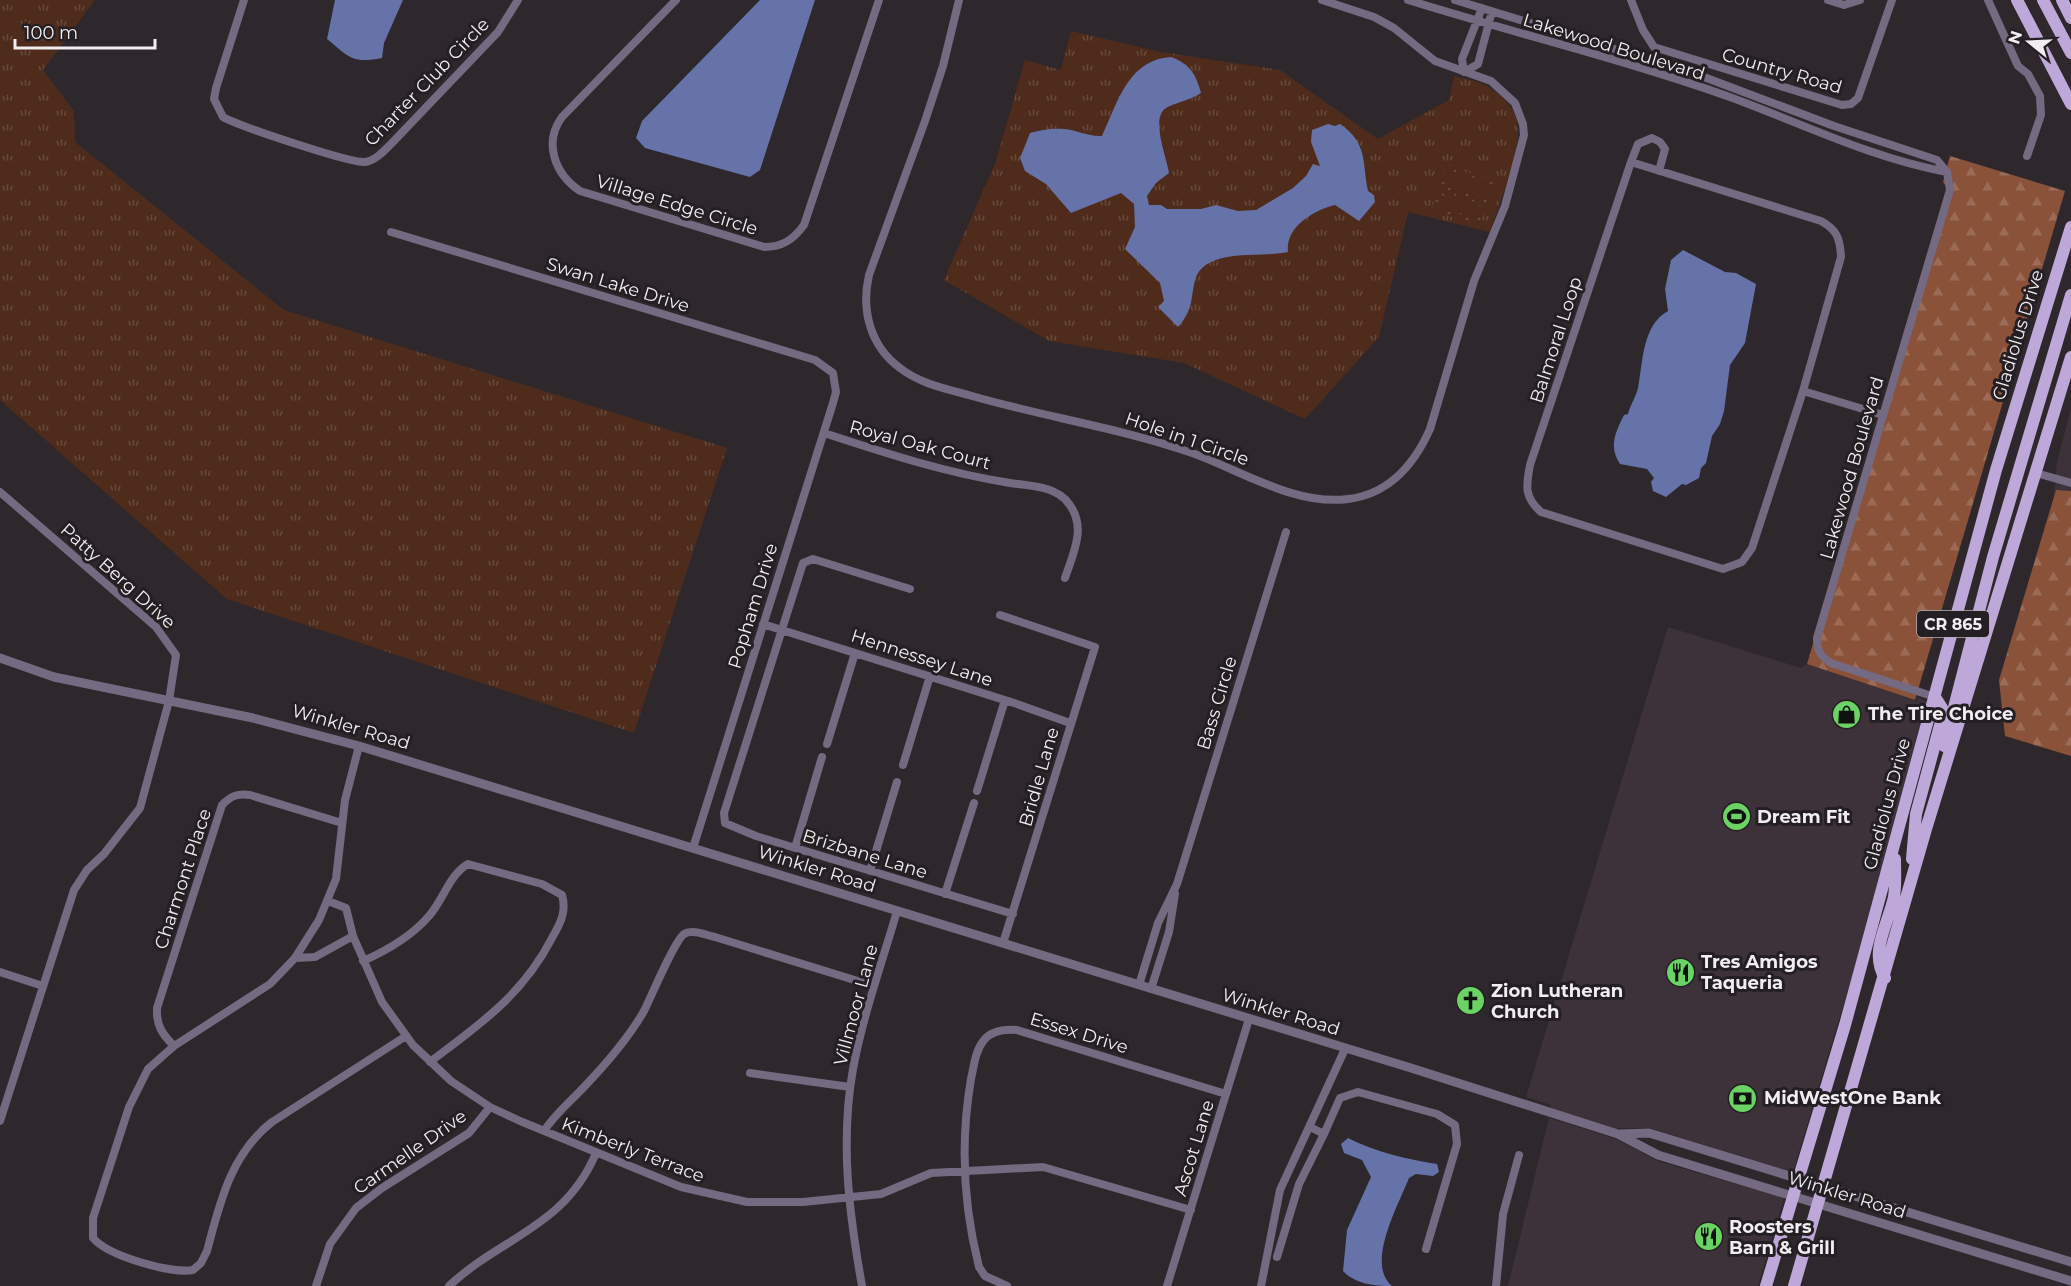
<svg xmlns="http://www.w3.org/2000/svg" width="2071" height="1286" font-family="Montserrat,sans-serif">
<defs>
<pattern id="grass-tufts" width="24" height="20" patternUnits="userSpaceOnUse" patternTransform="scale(1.5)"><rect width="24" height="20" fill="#4e2b1b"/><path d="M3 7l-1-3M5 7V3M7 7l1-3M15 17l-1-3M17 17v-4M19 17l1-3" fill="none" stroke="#684a3c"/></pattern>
<pattern id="forest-firs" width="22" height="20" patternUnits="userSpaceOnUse" patternTransform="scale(1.5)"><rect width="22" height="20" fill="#8a5239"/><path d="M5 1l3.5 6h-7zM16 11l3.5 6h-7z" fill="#9b6b56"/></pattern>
<pattern id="park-dots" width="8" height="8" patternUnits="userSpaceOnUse" patternTransform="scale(1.5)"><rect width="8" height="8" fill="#4e2b1b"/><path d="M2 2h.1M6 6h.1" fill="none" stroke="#684a3c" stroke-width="1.8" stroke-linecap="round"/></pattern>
</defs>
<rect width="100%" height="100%" fill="#2e282c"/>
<!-- built -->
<path fill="#3d323a" d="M2071,409V491L2056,490L2054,497L2057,462Z
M1668,627L1801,668L1807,664L1916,701L1918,698L1928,702L1859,953L1793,1172L1650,1128H1615L1551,1108V1105L1526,1097Z
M1549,1118L1616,1139L1660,1162L1784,1198L1758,1286H1508Z"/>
<!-- grass -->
<path fill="url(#grass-tufts)" d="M0,0H95L43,70L74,111L75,142L284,310L727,448L634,733L227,599L0,400Z
M1071,31L1161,52L1280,70L1378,139L1449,100L1454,76C1464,79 1476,80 1485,85C1501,93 1517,110 1518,128C1520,154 1498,205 1490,232L1408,212L1379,337L1305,419L1184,363L1049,341L944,280L996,161L1025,60L1061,70Z"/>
<!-- forest -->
<path fill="url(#forest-firs)" d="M1950,156L2065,191L1915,700L1807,664L1948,188L1943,182Z
M2056,490L2071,491V756L2005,736L1999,680Z"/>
<!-- park -->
<path fill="url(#park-dots)" d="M1446,165L1495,181L1480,226L1431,210Z"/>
<!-- garden -->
<path fill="#4e2b1b" d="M1453,172L1485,181L1484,184L1489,186L1486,194L1482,193L1480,196L1449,186V183L1445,182L1447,173L1452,175Z
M1447,193L1478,203V206L1482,207L1480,216L1475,214L1474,217L1442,208L1443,204L1438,203L1441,195L1445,196Z"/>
<!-- water -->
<path fill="#6573a8" d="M335,0H403L384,43L382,58C352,64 349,57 327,39Z
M760,0H815L760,170L750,177L645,148L636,138L642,121Z
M1171,57C1190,64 1196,74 1201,93C1191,100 1174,103 1166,108C1150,118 1167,158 1169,173L1156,183L1147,196L1149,205H1161L1167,209H1201L1216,205L1238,211L1256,210L1293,188L1306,176L1313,164L1320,166L1311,142L1312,130L1328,124L1335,126L1340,124C1368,143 1362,162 1368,191L1374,195L1375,202L1359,221L1335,205C1314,210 1285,227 1288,252C1261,258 1205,247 1195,280C1190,301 1194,308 1178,327L1158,307L1164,301L1160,283L1125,249L1135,227L1134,204L1121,193L1071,213L1046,184L1025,171L1020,158L1030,133C1041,130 1052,128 1064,129C1077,130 1089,137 1102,136C1118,102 1128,60 1171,57Z
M1683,250L1725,272L1736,273L1756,284L1745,343L1730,365L1724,411L1720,424L1712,436L1706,463L1701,468L1699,478L1686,485L1682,484L1666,497L1653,491L1651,482L1654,478L1647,469L1620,464C1608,447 1616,431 1624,415L1628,414C1630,405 1636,397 1638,388C1643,363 1642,325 1668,311L1665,289L1671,260Z
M1348,1138C1373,1151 1409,1160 1437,1164L1439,1172L1433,1176L1416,1174L1409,1178C1399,1204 1365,1264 1392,1286C1375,1286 1355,1284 1343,1271L1347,1230L1371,1177L1362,1160L1344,1153L1341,1144Z"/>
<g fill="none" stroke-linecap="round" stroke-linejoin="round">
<!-- minor -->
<path stroke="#746a81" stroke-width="8" d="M244,0L216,88L214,99L223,117C239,126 349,163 365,162C375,161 384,151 391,144L498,32L518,0
M676,0L562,117C543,143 555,174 580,191L764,247C782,247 793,240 804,225L879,0
M959,0L943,66L925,121L869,275C861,310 870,346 900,368C920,384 948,389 972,396C1045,417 1120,428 1192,453C1240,470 1295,506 1348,499C1389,494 1414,465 1430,429L1474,281L1505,206L1524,135L1523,124L1515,103L1491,81L1435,61L1394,28L1374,17L1322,0
M1408,0C1514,33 1622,59 1727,96C1799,122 1870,158 1947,172
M1455,0L1696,74L1834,126L1937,160L1947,172L1950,190L1817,638C1817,651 1820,656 1831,663L1935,697
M1631,0L1643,30L1654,47L1842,105L1851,104L1858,98L1892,0
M1828,0L1844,5L1860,0
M1988,0L2018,66L2028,74L2040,96L2041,115L2027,156
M1482,8L1462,59L1464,72L1478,64L1492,11
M1631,162L1821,221C1837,230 1840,238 1841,257L1803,391L1752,548L1742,562L1723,569L1541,512C1524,497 1526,486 1530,465Z
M1631,162L1638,144L1652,138L1660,142L1665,149L1659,171
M391,232L815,360L833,373L836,392L833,403L693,848
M1803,391L1883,415
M824,433C885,453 946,473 1010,483C1030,486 1057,486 1069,504C1087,527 1073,554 1065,578
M2036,473L2071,483
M0,492L156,627L176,655L169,701L140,808L104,854L87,870L74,890L0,1121
M910,589L813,559L803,563L724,813L725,823L756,836L1013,914
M1000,615L1095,647L1003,943
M763,624L1017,704L1070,723
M827,744L855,653
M359,746L345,800L336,879L319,920L295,958L270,984L174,1046L148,1069L129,1107L93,1218V1238C108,1256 171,1274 193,1270L201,1263L207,1251C220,1202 231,1154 272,1122L406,1036
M903,765L930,676
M977,791L1005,700
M795,848L822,757
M870,871L897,782
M945,894L974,803
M328,901L346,908L353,936L382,1002L413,1045L451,1081L490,1107L520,1121L681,1187L747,1202H803L881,1194L931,1173L1043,1167L1191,1210
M295,958L315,957L353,936
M363,961C388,950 411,937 429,916C443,900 450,874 468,864L542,884L562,895C567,912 560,924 552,938C522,996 480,1024 430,1062
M0,972L43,986
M1139,985L1158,923L1177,884L1286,532
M1151,989L1169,932L1175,894
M174,1046C162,1034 156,1025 157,1008L222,805C231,796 237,793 250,795L342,823
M750,1073L850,1087
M1310,1127L1324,1134L1340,1098L1358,1092L1437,1114L1455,1125L1457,1144L1426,1249
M544,1131C555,1114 570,1102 584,1087C606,1064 628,1039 644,1011C651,997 675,940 684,934C693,929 706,935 715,937L874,986
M1277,1257L1299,1184L1324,1134
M316,1286L330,1244L356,1208L382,1188L469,1133L490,1107
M449,1286C501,1237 565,1227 596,1153
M862,1286C849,1213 840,1142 853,1069C863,1015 882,963 897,911
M1007,1286L985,1276L979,1267C963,1204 960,1143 971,1079C974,1066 975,1051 984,1040C992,1030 1005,1029 1017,1030L1226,1094
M1167,1286L1249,1019
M1261,1286L1280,1190L1345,1049
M1496,1286L1503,1214L1519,1155"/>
<!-- tertiary -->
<path stroke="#746a81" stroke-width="9" d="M0,658L54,677L253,718L359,746L1411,1068L1618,1134L1658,1155L2071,1281
M1620,1134L1649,1133L2071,1262"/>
<!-- primary -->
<path stroke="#bea8d9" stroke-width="12" d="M2017,0L2071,104
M2043,0L2071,53
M2062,0L2071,18
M1944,746L1993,557L2071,295
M1912,859L1916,814L1942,718V708L1935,697
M1885,978C1869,952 1888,925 1894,897C1896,885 1895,871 1895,859
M1766,1286L1845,1025L1996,470L2071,227
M1794,1286L1926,829L2071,357"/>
</g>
<!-- icons -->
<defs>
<symbol id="shop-disc" viewBox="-11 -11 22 22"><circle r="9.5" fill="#6ad364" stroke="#241f22"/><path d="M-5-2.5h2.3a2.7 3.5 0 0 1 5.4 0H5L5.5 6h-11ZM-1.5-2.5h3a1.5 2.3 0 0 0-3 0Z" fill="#111"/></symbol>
<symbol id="stadium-disc" viewBox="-11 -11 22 22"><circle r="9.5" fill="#6ad364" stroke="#241f22"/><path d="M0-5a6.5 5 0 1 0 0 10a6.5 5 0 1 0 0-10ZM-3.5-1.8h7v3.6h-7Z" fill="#111"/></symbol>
<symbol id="restaurant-disc" viewBox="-11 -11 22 22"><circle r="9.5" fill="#6ad364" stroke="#241f22"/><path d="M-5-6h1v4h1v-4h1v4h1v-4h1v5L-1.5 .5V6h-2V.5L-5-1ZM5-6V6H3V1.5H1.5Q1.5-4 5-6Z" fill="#111"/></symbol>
<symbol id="church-disc" viewBox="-11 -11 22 22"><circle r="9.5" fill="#6ad364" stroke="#241f22"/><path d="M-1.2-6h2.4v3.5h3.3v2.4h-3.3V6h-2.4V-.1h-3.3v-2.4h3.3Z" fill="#111"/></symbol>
<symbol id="bank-disc" viewBox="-11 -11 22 22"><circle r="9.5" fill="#6ad364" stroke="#241f22"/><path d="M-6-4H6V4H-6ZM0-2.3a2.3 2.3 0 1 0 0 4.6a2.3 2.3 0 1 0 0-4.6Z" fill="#111"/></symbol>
</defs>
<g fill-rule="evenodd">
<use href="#shop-disc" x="1830" y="698" width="33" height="33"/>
<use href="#stadium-disc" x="1720" y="800" width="33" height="33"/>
<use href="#restaurant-disc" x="1664" y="956" width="33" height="33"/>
<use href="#church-disc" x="1454" y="984" width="33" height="33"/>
<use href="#bank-disc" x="1726" y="1082" width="33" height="33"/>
<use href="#restaurant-disc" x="1692" y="1220" width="33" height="33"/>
</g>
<g text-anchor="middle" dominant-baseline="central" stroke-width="6" stroke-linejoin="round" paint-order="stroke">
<!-- shield labels -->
<rect fill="#241f22" stroke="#b4afb2" stroke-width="1.5" x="1917" y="611" width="72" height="26" rx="4.5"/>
<g font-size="16" font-weight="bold" fill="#f1edf0">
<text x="1953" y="624">CR 865</text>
</g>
<!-- street labels -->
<g font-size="18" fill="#f1edf0" stroke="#241f22">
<text transform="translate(1614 47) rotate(17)">Lakewood Boulevard</text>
<text transform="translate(1782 71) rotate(16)">Country Road</text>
<text transform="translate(427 82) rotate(-46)">Charter Club Circle</text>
<text transform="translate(677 205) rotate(17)">Village Edge Circle</text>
<text transform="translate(618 285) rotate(17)">Swan Lake Drive</text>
<text transform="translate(2018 335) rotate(-73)">Gladiolus Drive</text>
<text transform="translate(1556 340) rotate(-72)">Balmoral Loop</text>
<text transform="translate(1187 439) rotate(19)">Hole in 1 Circle</text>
<text transform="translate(920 445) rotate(15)">Royal Oak Court</text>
<text transform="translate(1852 468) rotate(-74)">Lakewood Boulevard</text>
<text transform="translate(118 576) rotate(42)">Patty Berg Drive</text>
<text transform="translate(753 606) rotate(-73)">Popham Drive</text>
<text transform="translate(922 658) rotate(18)">Hennessey Lane</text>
<text transform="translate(1217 703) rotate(-73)">Bass Circle</text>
<text transform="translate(351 727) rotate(16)">Winkler Road</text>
<text transform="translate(1039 777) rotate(-74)">Bridle Lane</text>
<text transform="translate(1887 804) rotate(-75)">Gladiolus Drive</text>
<text transform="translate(865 854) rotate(17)">Brizbane Lane</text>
<text transform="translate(817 869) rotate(17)">Winkler Road</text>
<text transform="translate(183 879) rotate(-72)">Charmont Place</text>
<text transform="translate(856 1005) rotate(-75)">Villmoor Lane</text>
<text transform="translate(1281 1012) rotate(17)">Winkler Road</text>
<text transform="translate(1079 1033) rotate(17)">Essex Drive</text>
<text transform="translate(1194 1148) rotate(-73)">Ascot Lane</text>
<text transform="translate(633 1150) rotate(21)">Kimberly Terrace</text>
<text transform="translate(410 1152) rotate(-35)">Carmelle Drive</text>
<text transform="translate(1847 1195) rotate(17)">Winkler Road</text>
</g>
<!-- poi labels -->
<g font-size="18" font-weight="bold" fill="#f1edf0" stroke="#241f22" text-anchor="start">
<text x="1868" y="714">The Tire Choice</text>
<text x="1757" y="817">Dream Fit</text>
<text x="1701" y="962">Tres Amigos<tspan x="1701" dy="21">Taqueria</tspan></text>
<text x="1491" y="991">Zion Lutheran<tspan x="1491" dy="21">Church</tspan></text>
<text x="1764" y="1098">MidWestOne Bank</text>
<text x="1729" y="1227">Roosters<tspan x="1729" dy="21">Barn &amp; Grill</tspan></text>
</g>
</g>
<!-- north arrow -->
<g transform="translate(2029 42) rotate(288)" stroke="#241f22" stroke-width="4.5" paint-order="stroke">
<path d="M0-4.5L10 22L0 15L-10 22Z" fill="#f1edf0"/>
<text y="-9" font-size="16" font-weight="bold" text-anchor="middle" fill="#f1edf0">N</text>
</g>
<!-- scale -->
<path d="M15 39v9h140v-9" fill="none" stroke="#f1edf0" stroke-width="3"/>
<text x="24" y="39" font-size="18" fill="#f1edf0" stroke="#241f22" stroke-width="4.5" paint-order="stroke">100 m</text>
</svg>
